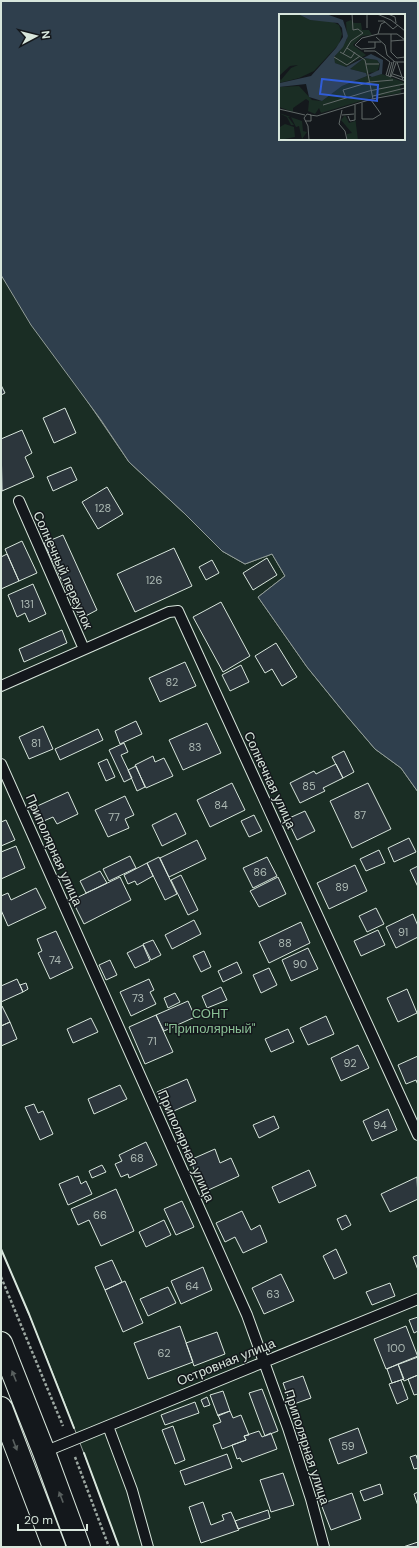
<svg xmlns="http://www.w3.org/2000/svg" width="419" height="1548" font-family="'DM Sans',sans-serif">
<rect width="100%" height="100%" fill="#14181c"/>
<!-- green -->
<path fill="#1a2d24" stroke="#939e99" d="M1,275L129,462L184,513L222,551L245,564L272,554L285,576L258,597L307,667L346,715L375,749L401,768L418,792V1547H119C82,1447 44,1347 1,1249Z"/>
<!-- water -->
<path fill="#2f3f4d" stroke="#939e99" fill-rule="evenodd" d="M1,1H418V792L401,768L375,749L346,715L307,667L258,597L285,576L272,554L245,564L222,551L184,513L129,462L101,420L31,325L1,275ZM280,15H404V139H280Z"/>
<!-- building -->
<path fill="#2c363c" stroke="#d8e6dc" d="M1,385L5,393L1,395Z
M65,408L76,433L54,443L43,418Z
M22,430L32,453L25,457L34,477L2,491L1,439Z
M71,467L77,480L53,491L47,477Z
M107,487L123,514L98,529L82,502Z
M63,535L97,610L80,619L44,543Z
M22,541L37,573L19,581L5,549Z
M174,548L192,586L135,612L117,574Z
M7,554L19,581L1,589V557Z
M267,558L277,575L253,590L243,573Z
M212,560L219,573L206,580L199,567Z
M33,584L46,614L29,622L25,613L17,617L8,595Z
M221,602L250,656L223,672L193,617Z
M62,630L67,643L24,662L19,649Z
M276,643L297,677L282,686L272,669L265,673L255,656Z
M185,662L196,686L160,702L149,678Z
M241,665L249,682L230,691L222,675Z
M136,721L142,734L120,744L115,731Z
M207,723L221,753L183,770L169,740Z
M43,726L53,749L29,759L19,737Z
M98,729L103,740L60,760L55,749Z
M124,743L128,752L121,755L132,778L124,782L109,750Z
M344,751L354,772L343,778L332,757Z
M153,756L155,762L164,758L173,776L146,788L135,765Z
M107,759L115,777L106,781L98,763Z
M336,764L343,778L323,788L325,791L300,803L290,783L314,771L316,774Z
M136,766L145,787L137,791L128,770Z
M232,783L245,810L210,827L197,800Z
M368,783L391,829L352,848L330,801Z
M68,792L78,814L57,824L53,817L39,823L33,808Z
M125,796L134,815L125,819L129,828L108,837L95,810Z
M305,811L315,831L297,840L287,819Z
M176,813L186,834L162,846L152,825Z
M254,815L262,831L249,837L241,821Z
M6,820L15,840L1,846V822Z
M409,838L416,852L394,862L388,848Z
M197,840L206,859L169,877L160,858Z
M16,846L25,868L1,879V852Z
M379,850L385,863L366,871L360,859Z
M130,856L136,868L109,881L103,869Z
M159,857L177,894L165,900L147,863Z
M267,857L277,876L253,888L243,868Z
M147,863L153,876L137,885L135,881L128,884L124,875Z
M355,865L367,891L329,909L317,883Z
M418,866V887L410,870Z
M100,871L107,883L86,893L80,881Z
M181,875L198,910L188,915L171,880Z
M120,877L131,900L84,924L72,900Z
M278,877L286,894L259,907L250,891Z
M36,888L46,908L8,926L1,910V896L8,893L11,900Z
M376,908L384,924L367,932L359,916Z
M413,914L418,926V937L396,948L386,927Z
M194,920L201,934L172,949L165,935Z
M301,922L310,943L269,963L259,942Z
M378,930L385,945L361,956L354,941Z
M56,931L73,968L50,979L38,953L42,951L37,939Z
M153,940L161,955L151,960L143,944Z
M143,945L150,961L135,968L127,953Z
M308,948L318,969L291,981L282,960Z
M204,951L211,967L201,972L193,956Z
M110,960L117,975L106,980L99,965Z
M237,962L242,973L223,982L218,971Z
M269,968L277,985L261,993L253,975Z
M17,979L23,992L1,1002V986Z
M149,979L154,990L150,992L156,1004L131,1016L120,992Z
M26,983L28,989L23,992L20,985Z
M221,987L227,1000L207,1008L202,996Z
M407,989L417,1013L398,1022L387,998Z
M175,993L180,1002L168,1008L164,998Z
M188,1001L195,1017L164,1031L156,1015Z
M1,1006H2L10,1022L1,1026Z
M156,1015L173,1052L145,1064L129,1027Z
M326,1016L334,1034L308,1045L300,1028Z
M91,1018L98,1032L73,1043L67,1029Z
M10,1022L17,1039L1,1046V1026Z
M288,1029L294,1042L271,1052L265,1039Z
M358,1045L369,1068L341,1081L331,1058Z
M418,1056V1085L416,1080L406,1084L398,1065Z
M187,1079L196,1101L167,1114L157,1092Z
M120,1085L127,1099L94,1114L88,1099Z
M34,1104L38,1113L43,1111L53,1134L40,1140L25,1107Z
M388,1109L397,1130L372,1141L363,1121Z
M274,1116L279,1128L259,1138L253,1125Z
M146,1142L157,1165L129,1178L128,1174L121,1177L115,1164L122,1161L119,1155Z
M215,1149L220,1163L231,1158L239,1176L204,1192L190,1160Z
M102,1165L106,1172L92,1178L89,1171Z
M309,1170L316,1186L279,1203L272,1187Z
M78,1176L81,1184L86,1181L92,1194L68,1205L59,1184Z
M417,1177L418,1199L390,1212L381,1194Z
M116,1189L134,1231L101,1246L89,1220L78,1225L71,1209Z
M182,1201L194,1227L176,1235L164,1209Z
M242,1211L251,1230L260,1225L267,1242L243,1253L235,1237L225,1242L216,1223Z
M346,1215L351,1225L342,1230L337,1219Z
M164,1220L171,1235L146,1247L139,1232Z
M336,1249L347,1273L334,1279L323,1256Z
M418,1255V1270L413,1257Z
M112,1260L122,1282L105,1290L95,1267Z
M203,1267L212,1290L181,1304L171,1281Z
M281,1274L294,1301L264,1314L252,1288Z
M125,1281L143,1323L123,1332L105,1290Z
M390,1283L395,1296L372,1305L366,1292Z
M168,1287L176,1303L148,1316L140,1299Z
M418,1317V1331L414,1333L409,1320Z
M180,1326L193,1362L148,1379L134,1343Z
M406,1326L418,1357L386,1369L374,1339Z
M217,1332L225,1354L194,1366L186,1343Z
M418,1356V1375L404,1381L398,1364Z
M398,1364L404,1379L392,1383L387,1369Z
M418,1375V1394L414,1395L408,1379Z
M303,1376L311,1398L291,1405L283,1383Z
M401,1380L408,1399L397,1404L389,1384Z
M262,1389L278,1431L265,1436L249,1393Z
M223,1391L230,1411L218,1416L210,1395Z
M207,1397L210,1405L204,1407L201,1400Z
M195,1402L199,1413L165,1425L161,1415Z
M230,1411L233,1418L241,1415L249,1435L244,1436L246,1440L222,1449L213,1425L221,1422L218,1415Z
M173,1426L185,1460L175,1464L162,1430Z
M358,1428L367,1453L338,1464L329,1439Z
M259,1431L262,1437L271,1433L277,1449L242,1462L240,1458L237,1459L232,1445L246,1440L244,1436Z
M227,1454L232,1468L185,1485L180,1471Z
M416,1455L418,1461V1468L414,1469L410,1457Z
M283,1473L294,1505L271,1512L260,1480Z
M380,1484L383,1494L364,1501L360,1491Z
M418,1492V1506L414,1494Z
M352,1493L361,1519L331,1530L321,1504Z
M203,1502L211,1525L224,1520L222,1515L231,1512L239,1530L201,1543L189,1507Z
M268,1510L270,1518L238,1529L235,1521Z
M418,1542V1547H403Z"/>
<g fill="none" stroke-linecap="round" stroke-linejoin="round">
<defs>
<path id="service" d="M19,501L84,649
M1,686L169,612L178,611L418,1135
M1,764L247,1315L288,1428L311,1499L324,1547
M108,1426L132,1490L148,1547
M44,1452L418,1299"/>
<path id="secondary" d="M1,1343L44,1452L79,1547
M1,1408L54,1547"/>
</defs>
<!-- service casing -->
<use href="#service" stroke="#d8e6dc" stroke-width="12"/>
<!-- secondary casing -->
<use href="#secondary" stroke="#d8e6dc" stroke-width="24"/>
<!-- path -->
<path stroke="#9da8a2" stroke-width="2.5" stroke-dasharray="3 2" stroke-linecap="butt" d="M1,1277L63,1426
M75,1457L109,1547"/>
<!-- service -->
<use href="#service" stroke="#14181c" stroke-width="10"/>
<!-- secondary -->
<use href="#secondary" stroke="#14181c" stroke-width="22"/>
<!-- wall -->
<path stroke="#d8e6dc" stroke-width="2" d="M1,1249L29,1314L74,1428
M84,1453L119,1547"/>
</g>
<!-- one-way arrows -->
<defs><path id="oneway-solid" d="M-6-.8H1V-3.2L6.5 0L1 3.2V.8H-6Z"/></defs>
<g fill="#59605f">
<use href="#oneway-solid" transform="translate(14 1376) rotate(-112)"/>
<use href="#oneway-solid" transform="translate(15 1445) rotate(69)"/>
<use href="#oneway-solid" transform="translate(61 1497) rotate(-111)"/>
</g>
<g text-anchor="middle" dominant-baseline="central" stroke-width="3" stroke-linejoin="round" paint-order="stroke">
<!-- number labels -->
<g font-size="11" fill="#adbab4">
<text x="103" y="508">128</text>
<text x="154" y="580">126</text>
<text x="27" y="604">131</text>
<text x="172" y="682">82</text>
<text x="36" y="743">81</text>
<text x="195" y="747">83</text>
<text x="309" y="786">85</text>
<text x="221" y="805">84</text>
<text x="360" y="815">87</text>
<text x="114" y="817">77</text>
<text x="260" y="872">86</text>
<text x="342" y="887">89</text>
<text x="403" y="932">91</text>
<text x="285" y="943">88</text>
<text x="55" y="960">74</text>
<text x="300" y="964">90</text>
<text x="138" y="998">73</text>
<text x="152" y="1041">71</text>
<text x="350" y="1063">92</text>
<text x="380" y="1125">94</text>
<text x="137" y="1158">68</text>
<text x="100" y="1215">66</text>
<text x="192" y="1286">64</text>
<text x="273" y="1294">63</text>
<text x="396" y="1348">100</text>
<text x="164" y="1353">62</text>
<text x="348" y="1446">59</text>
</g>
<!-- street labels -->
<g font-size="13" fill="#d8e6dc" stroke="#14181c">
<text transform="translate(63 570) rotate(66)">Солнечный переулок</text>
<text transform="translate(270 780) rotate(65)">Солнечная улица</text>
<text transform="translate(54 850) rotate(66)">Приполярная улица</text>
<text transform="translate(186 1146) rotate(66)">Приполярная улица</text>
<text transform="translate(226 1362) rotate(-22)">Островная улица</text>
<text transform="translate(307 1447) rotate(72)">Приполярная улица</text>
</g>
<!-- park labels -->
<g font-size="13" fill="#8ac095" stroke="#14181c">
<text x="210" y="1013">СОНТ<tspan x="210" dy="15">"Приполярный"</tspan></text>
</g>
</g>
<!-- overview -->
<g transform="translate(279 14)">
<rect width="126" height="126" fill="#14181c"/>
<path d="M0,0H19L31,6L52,7L60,11L63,20L60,30L35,57L20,64L0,69V64L2,66L12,54L19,51L11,52L0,62ZM72,6L75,9H82L83,16H90L93,21L83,22L74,31L87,41L66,53L56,49L54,45L68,25L67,8ZM85,44L98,46L101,50L98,58L89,59L91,63L103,60L124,68L126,71L121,72L122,79L95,83L42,99L40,94L36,100L29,97L30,87L27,85L14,94V98L0,93V73L20,72L33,86L43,87L63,72L88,62L87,59L71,55ZM75,95L79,126H68V120L73,119L62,106L66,101L70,109L76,107ZM0,99L23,107L24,117L28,118L23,125L20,112L17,113L12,103H9L15,111H12L8,103ZM0,110L1,113L6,110L15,113L16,123L0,126Z" fill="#1a2d24"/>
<path d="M19,0H47L64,6L69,22L64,33L55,43L56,49L67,53L92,40L104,46L103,60L93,63L89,61L100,56L101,50L98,46L85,44L71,55L87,59L88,62L63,72L43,87L30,83L27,70L0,73L1,69L32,62L57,34L64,23L63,14L59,9L31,6Z" fill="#2f3f4d"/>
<path fill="none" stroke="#626a69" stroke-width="1" d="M88,0V14M98,0L112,6L126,17M109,0L116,3L117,9M99,7H105L114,15L119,11M99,20L102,10L106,8M112,20V38L118,44L126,43M97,23L106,31L108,41L116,48H126M112,27L125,26M89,28H102M96,28V34L82,35L76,31L83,24L99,20H118L126,26M68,34L86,46L94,85M85,37H96L111,48M61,38L72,44L76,38M64,40L72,27L84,19L79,15L74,16L73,0M55,43L68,51L81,42M111,48L107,61L112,63L117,49M118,48L124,66M87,50H100M114,60L126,64M109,62L113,48M113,62L126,67M111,63L115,47M94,82L126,74M67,84L64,76L91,68L114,66M83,89V105H94L102,100L92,86M44,91L90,77L125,70M0,95L26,101M63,96L60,110L66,117L68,126M31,101L38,102L93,85L126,79M63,101L75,100M69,102L71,107L76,106V91M26,107H32V101L28,100L25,104L29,112L30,126"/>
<path fill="#305dd8" fill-opacity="0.15" stroke="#305dd8" stroke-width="2" d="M43,65L99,71L98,87L41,80Z"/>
<rect width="126" height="126" fill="none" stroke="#d8e6dc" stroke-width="2"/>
</g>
<!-- border -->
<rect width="419" height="1548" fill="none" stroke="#d8e6dc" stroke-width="4"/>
<!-- north arrow -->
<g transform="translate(36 36) rotate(83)" stroke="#14181c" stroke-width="3" paint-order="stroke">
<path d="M0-3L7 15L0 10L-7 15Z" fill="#d8e6dc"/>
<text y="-6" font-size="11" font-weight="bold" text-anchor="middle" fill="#d8e6dc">N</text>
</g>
<!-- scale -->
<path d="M18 1524v6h69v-6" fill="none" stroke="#d8e6dc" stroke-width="2"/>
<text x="24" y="1524" font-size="12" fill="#d8e6dc" stroke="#14181c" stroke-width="3" paint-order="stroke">20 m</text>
</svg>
